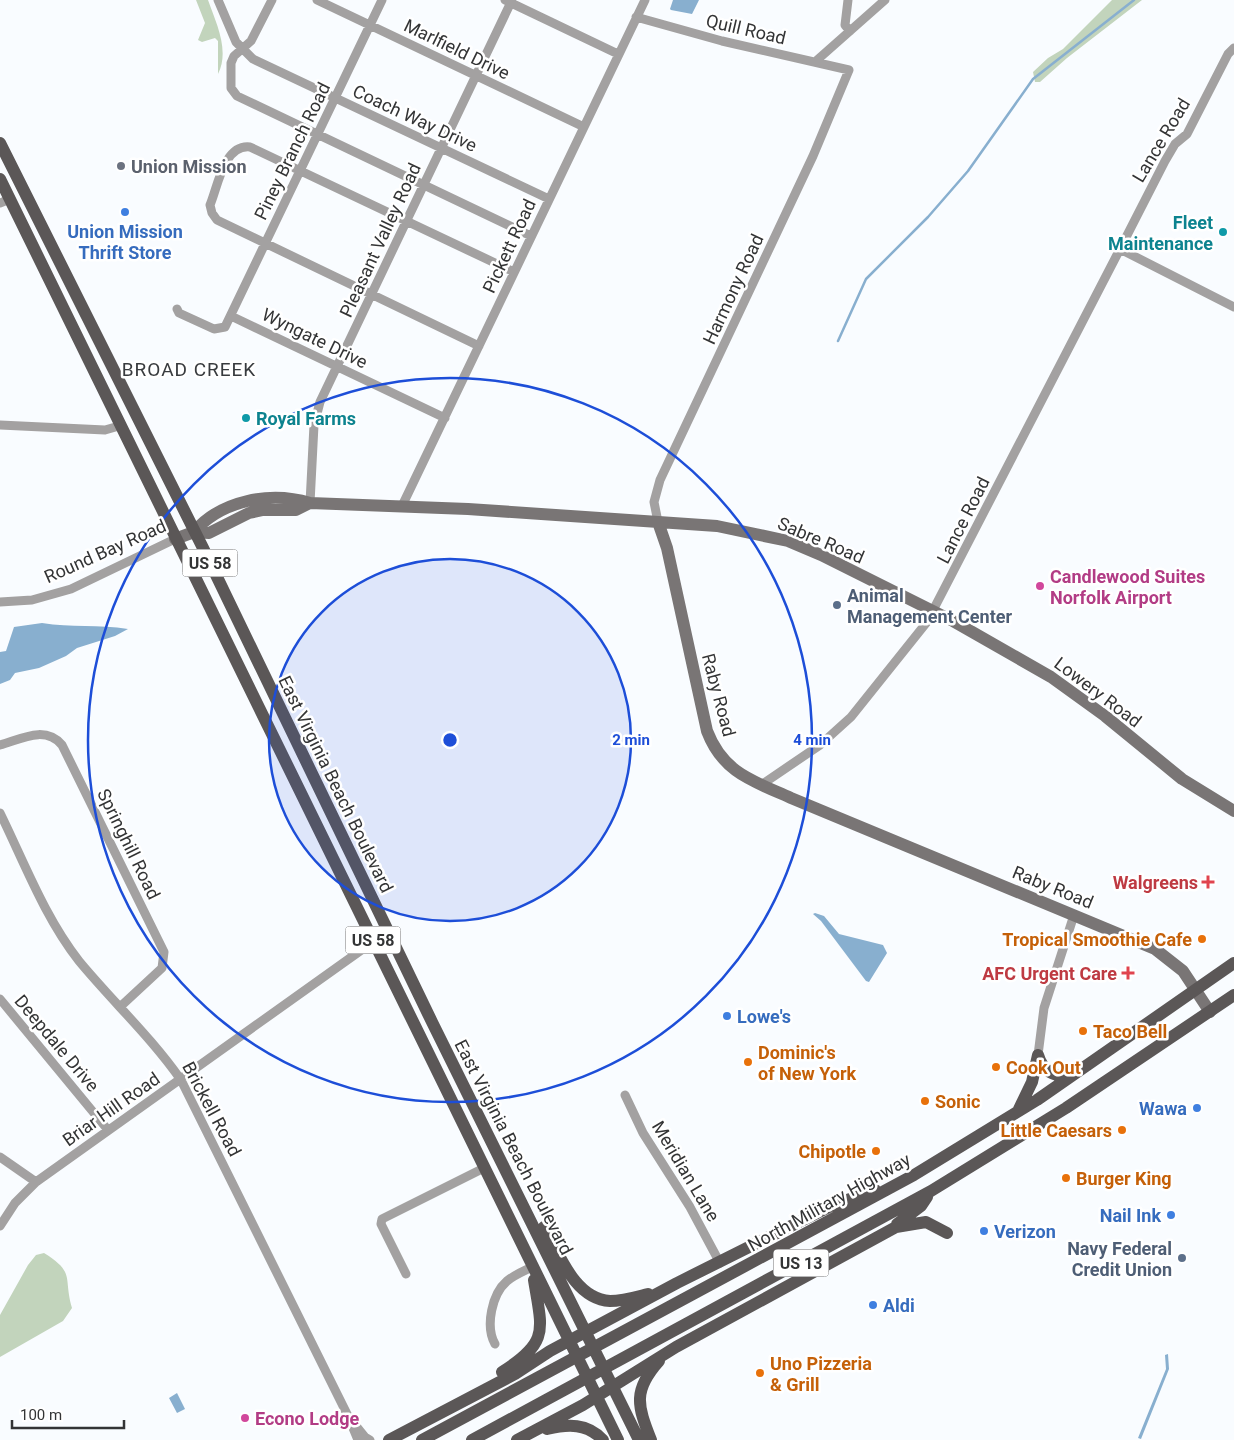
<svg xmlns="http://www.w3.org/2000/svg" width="1234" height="1440" font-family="Roboto,sans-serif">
<rect width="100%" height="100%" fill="#f9fcff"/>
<!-- green -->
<path fill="#c2d4bc" d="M196,0H208C216,23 230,50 218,74V41L215,38L202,42L198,40L205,23Z
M1112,0H1142L1067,58L1040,82H1035L1033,72L1048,58L1063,49Z
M44,1253C76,1273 63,1277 72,1308L63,1321L0,1357V1315L28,1265L36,1255Z"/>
<!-- water -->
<path fill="#88afcf" d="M673,0H699L692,14L671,10L670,9Z
M42,623C71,628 99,624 128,629L115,636L77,648L66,656L39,668L15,673L10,680L0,684V652L6,651L14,627Z
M815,913L824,916L839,934L883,945L887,953L869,982L866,981L821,921L813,914Z
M1168,1354L1169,1369L1141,1439L1138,1438L1166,1369L1165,1355Z
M177,1393L185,1409L177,1413L169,1398Z"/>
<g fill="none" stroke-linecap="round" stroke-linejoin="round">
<!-- stream -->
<path stroke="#88afcf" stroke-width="2.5" d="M838,341L866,279L928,217L968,171L1033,79L1134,0"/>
<!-- street -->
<path stroke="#a3a1a1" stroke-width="9" d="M218,0L236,42L253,59L549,199
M272,0L251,41L234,56L231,63V88L237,96L531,236
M317,0L584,127
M505,0L618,54
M848,0L845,25L850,31
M636,17L722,41L849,70L813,156L660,480L654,502L658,522
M1234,48L1228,54L1187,134L1175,144L1165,161L1120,249L1234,307
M816,61L885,0
M0,203L10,199
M177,309L179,313L214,329L225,327L382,0
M231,316L445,418
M479,346L217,220L212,213L210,205C218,186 224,144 250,147L514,272
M0,425L105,430L119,426
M310,503L314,425L320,402L512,0
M402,506L645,0
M0,602L32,600L71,589L175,539
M0,745C21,739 45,725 62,745L164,952L162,968L121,1006
M761,785L820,745L851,717L927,622L1120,249
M0,813C24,862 45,918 79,961C112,1001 151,1037 181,1080L348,1416
M0,999L108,1130
M1038,1055L1044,1008L1074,915
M625,1095L643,1133L690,1207L720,1263
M0,1157L36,1182
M0,1226L15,1203L36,1182L374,941
M406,1274L381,1224L382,1219L484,1168
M495,1344C485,1326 492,1294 507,1281C514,1275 524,1271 532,1267
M358,1440L348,1416L365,1437L370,1440"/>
<!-- secondary -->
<path stroke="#797575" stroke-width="12" d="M658,522L667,548L707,731C723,773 753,781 791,798L1155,949L1183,971L1210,1012
M194,532C221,500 271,491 310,503L468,509L717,526L788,541L821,555L953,621L1051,677L1105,716L1182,779L1234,811
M175,539L194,532L209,533L249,513L263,510H296L310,503"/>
<!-- primary -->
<path stroke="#5b5757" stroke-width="12" d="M0,143L203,548L432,1022L639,1440
M0,179L618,1440
M1038,1055C1043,1072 1054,1076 1070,1077
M1019,1109L1032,1082L1038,1055
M897,1224L921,1206L927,1197
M544,1227C559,1253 574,1299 610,1301C623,1301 636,1297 648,1294
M502,1372C550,1342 542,1330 534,1280
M547,1429C568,1424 587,1423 603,1440
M389,1440L515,1374L550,1351L677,1283L831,1206L875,1190
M422,1440L914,1175L1037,1100L1234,963
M472,1440L931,1191L1066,1108L1234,995
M517,1440L583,1405L676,1347L896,1227L926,1222L947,1233
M651,1440C637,1405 633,1390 659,1361"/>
</g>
<!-- distance rings -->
<circle cx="450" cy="740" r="181" fill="#1d4ed8" fill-opacity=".12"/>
<g fill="none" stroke="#1d4ed8" stroke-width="2.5">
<circle cx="450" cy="740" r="181"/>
<circle cx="450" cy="740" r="362"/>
</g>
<!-- markers -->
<circle fill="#6b7280" stroke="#fff" stroke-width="2" cx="121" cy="166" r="5"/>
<g fill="#3f7fe0" stroke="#fff" stroke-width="2">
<circle cx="125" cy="212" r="5"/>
<circle cx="727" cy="1016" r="5"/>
<circle cx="1197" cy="1108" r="5"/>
<circle cx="1171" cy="1215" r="5"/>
<circle cx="984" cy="1231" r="5"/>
<circle cx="873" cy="1305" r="5"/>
</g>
<g fill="#0f9aa8" stroke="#fff" stroke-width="2">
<circle cx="1223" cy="232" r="5"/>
<circle cx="246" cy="418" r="5"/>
</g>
<g fill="#d1479c" stroke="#fff" stroke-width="2">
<circle cx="1040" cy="586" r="5"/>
<circle cx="245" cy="1418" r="5"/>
</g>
<g fill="#5c6f8a" stroke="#fff" stroke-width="2">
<circle cx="837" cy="605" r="5"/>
<circle cx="1182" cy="1258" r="5"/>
</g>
<g fill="#e0444e" stroke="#fff" stroke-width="2">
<path d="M1205.5 874.5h5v5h5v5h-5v5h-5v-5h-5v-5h5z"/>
<path d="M1125.5 965.5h5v5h5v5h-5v5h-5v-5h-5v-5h5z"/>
</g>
<g fill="#e8710a" stroke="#fff" stroke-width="2">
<circle cx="1202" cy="939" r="5"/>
<circle cx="1083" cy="1031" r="5"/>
<circle cx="748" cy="1062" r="5"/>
<circle cx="996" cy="1067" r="5"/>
<circle cx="925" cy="1101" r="5"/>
<circle cx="1122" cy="1130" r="5"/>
<circle cx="876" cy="1151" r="5"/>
<circle cx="1066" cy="1178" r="5"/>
<circle cx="760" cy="1373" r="5"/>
</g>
<g text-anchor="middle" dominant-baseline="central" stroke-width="5" stroke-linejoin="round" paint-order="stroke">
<!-- shield labels -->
<g fill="#fff" stroke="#707172" stroke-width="1">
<rect x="182.5" y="549.5" width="55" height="27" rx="4"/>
<rect x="345.5" y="926.5" width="55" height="27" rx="4"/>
<rect x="773.5" y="1249.5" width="55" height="27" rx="4"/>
</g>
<g font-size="16" font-weight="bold" fill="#333435">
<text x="210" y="563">US 58</text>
<text x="373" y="940">US 58</text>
<text x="801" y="1263">US 13</text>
</g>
<!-- street labels -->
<g font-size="18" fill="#333435" stroke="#fff">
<text transform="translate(746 29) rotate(13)">Quill Road</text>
<text transform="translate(457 49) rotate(26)">Marlfield Drive</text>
<text transform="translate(415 118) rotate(25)">Coach Way Drive</text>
<text transform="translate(1161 140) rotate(-59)">Lance Road</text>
<text transform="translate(292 151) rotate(-64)">Piney Branch Road</text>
<text transform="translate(380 240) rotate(-65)">Pleasant Valley Road</text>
<text transform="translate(509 246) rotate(-65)">Pickett Road</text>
<text transform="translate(733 289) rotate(-65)">Harmony Road</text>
<text transform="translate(315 338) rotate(26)">Wyngate Drive</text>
<text transform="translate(963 520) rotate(-63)">Lance Road</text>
<text transform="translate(821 540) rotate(23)">Sabre Road</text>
<text transform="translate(105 551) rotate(-24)">Round Bay Road</text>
<text transform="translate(1098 692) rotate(37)">Lowery Road</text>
<text transform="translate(719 695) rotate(75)">Raby Road</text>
<text transform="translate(336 784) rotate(64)">East Virginia Beach Boulevard</text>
<text transform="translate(129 844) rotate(64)">Springhill Road</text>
<text transform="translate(1053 887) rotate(22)">Raby Road</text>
<text transform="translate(57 1043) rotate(50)">Deepdale Drive</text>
<text transform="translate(111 1109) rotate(-35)">Briar Hill Road</text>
<text transform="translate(212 1109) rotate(62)">Brickell Road</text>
<text transform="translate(514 1147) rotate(63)">East Virginia Beach Boulevard</text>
<text transform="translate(686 1171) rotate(59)">Meridian Lane</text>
<text transform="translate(829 1202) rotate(-29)">North Military Highway</text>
</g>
<!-- worship labels -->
<g font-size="18" font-weight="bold" fill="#5b616d" stroke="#fff" text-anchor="start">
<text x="131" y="166">Union Mission</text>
</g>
<!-- culture labels -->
<g font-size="18" font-weight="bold" fill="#0d838f" stroke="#fff" text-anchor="end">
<text x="1213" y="222">Fleet<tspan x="1213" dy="21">Maintenance</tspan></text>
<text x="256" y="418" text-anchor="start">Royal Farms</text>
</g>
<!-- shop labels -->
<g font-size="18" font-weight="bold" fill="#366cbe" stroke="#fff" text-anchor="start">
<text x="125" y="231" text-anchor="middle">Union Mission<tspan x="125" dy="21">Thrift Store</tspan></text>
<text x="737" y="1016">Lowe's</text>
<text x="1187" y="1108" text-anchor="end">Wawa</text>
<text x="1161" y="1215" text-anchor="end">Nail Ink</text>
<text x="994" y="1231">Verizon</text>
<text x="883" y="1305">Aldi</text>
</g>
<!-- hotel labels -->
<g font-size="18" font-weight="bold" fill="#b23c85" stroke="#fff" text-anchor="start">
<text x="1050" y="576">Candlewood Suites<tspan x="1050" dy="21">Norfolk Airport</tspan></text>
<text x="255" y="1418">Econo Lodge</text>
</g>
<!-- service labels -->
<g font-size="18" font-weight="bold" fill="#4e5e75" stroke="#fff" text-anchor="start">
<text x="847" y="595">Animal<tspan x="847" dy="21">Management Center</tspan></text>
<text x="1172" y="1248" text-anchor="end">Navy Federal<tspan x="1172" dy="21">Credit Union</tspan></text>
</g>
<!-- health labels -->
<g font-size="18" font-weight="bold" fill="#be3a42" stroke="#fff" text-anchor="end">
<text x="1198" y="882">Walgreens</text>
<text x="1117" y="973">AFC Urgent Care</text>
</g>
<!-- food labels -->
<g font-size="18" font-weight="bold" fill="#c56008" stroke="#fff" text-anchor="start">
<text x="1192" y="939" text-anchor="end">Tropical Smoothie Cafe</text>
<text x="1093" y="1031">Taco Bell</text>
<text x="758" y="1052">Dominic's<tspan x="758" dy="21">of New York</tspan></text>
<text x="1006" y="1067">Cook Out</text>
<text x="935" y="1101">Sonic</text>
<text x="1112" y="1130" text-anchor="end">Little Caesars</text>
<text x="866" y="1151" text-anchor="end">Chipotle</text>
<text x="1076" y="1178">Burger King</text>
<text x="770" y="1363">Uno Pizzeria<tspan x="770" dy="21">&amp; Grill</tspan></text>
</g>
<!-- neighbourhood labels -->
<g font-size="19" letter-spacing="1" fill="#383b3e" stroke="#fff">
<text x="189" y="369">BROAD CREEK</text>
</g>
</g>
<circle cx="450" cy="740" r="8" fill="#1d4ed8" stroke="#fff" stroke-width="2.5"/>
<g font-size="15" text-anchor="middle" font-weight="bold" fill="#1d4ed8" stroke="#fff" stroke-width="5" stroke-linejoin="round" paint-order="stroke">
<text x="631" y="745">2 min</text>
<text x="812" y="745">4 min</text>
</g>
<!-- scale -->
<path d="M12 1420v8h112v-8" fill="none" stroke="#333435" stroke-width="2.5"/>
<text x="20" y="1420" font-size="15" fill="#333435" stroke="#ffffff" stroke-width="4" paint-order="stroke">100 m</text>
</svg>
